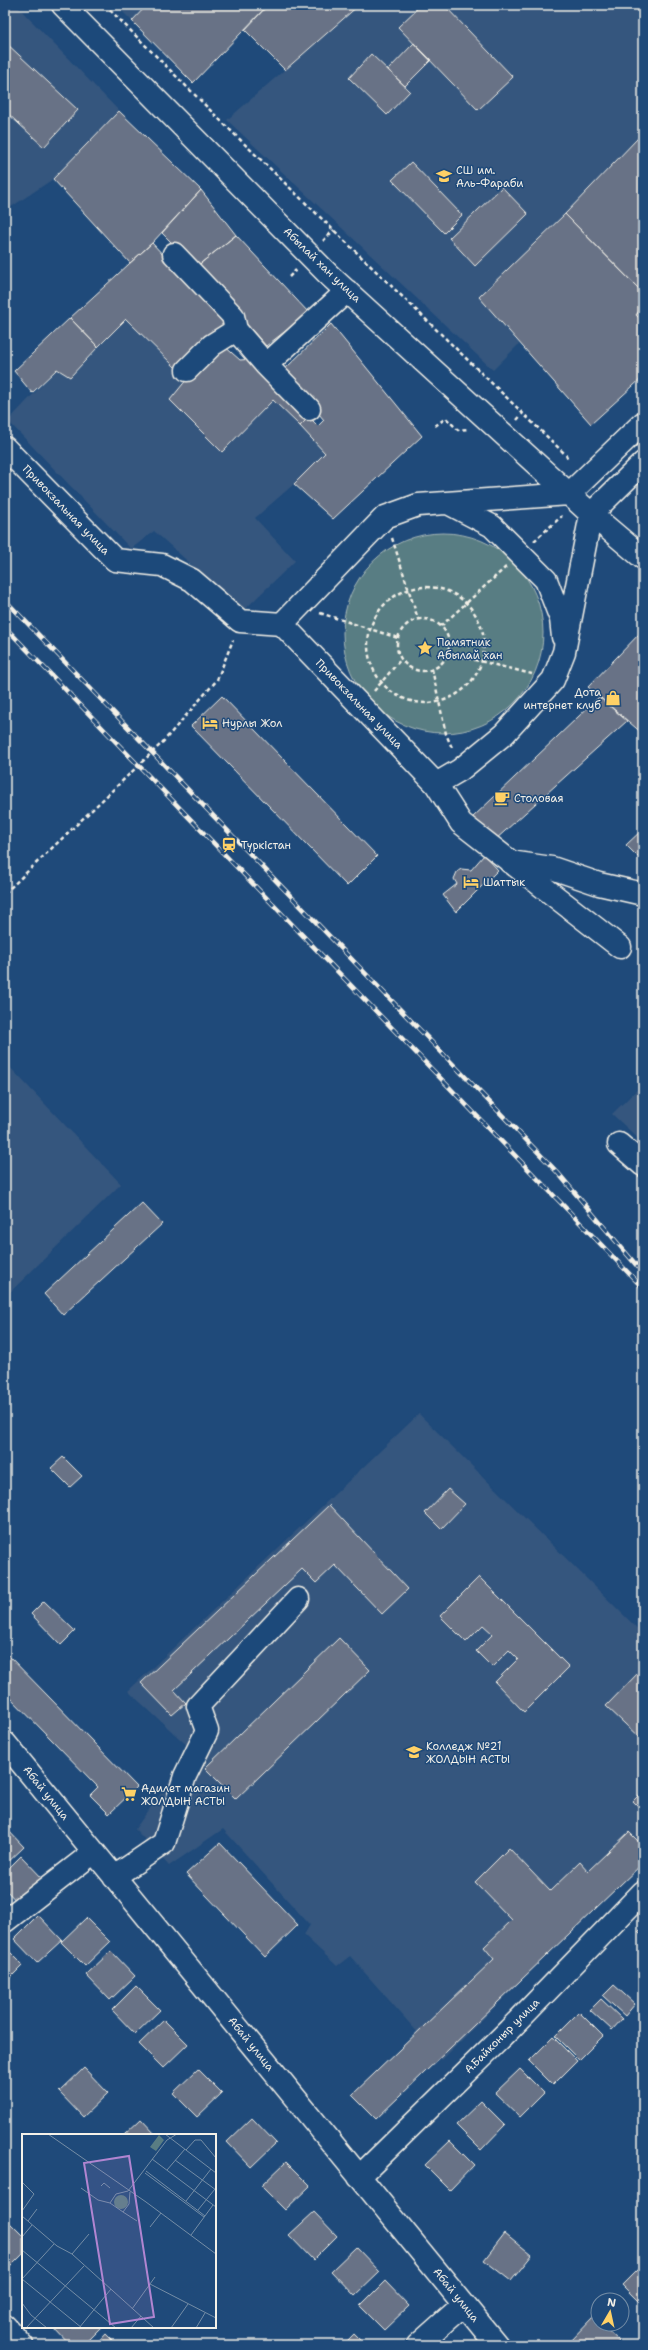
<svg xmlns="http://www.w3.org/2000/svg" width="648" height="2350" font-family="'Shantell Sans',sans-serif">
<rect width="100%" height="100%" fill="#1f4a7a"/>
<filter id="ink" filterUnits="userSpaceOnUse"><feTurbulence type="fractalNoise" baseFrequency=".025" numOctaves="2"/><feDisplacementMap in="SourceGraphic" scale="8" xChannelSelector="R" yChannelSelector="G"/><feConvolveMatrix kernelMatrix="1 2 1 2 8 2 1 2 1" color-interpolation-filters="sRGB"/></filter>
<g filter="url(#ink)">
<!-- built -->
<path fill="#35567e" d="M5,5H16L119,111L53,179L5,211Z
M116,5H147L132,21Z
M359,5H643V142L638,138L565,214L480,297L519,344L493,370L227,120Z
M126,319L187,379L170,400L222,452L273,400L300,426L325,453L294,484L255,518L295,561L243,611L154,531L131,549L8,421L57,369L70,377Z
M5,1062L121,1184L5,1297Z
M643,1084V1143L612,1114Z
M419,1414L643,1634V1858L442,2060L350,1956L337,1966L304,1935L310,1925L223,1829L169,1866L135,1829L192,1750L128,1691Z"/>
<!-- green -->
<path fill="#597d83" stroke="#a6b7b6" d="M343 633a100 100 0 1 1 200 0a100 100 0 1 1-200 0Z"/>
<!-- building -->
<path fill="#677286" stroke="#f4f1e8" d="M147,5H266L267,6L193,83L132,21Z
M266,5H359L285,70L245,30L267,6Z
M421,5H444L513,77L478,110L398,27Z
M5,42L78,110L44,147L5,111Z
M414,43L431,60L405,86L388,70Z
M371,54L410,91L387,115L349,78Z
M119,111L201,190L152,243L130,263L53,179Z
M638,138L643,142V293L565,214Z
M411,162L462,215L444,233L392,180Z
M502,187L528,214L475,266L449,238Z
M201,190L236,235L196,267L162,233Z
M565,214L643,293V307L636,315L643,322V377L591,424L479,297Z
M236,235L309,313L266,346L196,267Z
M152,243L226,322L177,369L126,319L98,347L70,318Z
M643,307V322L636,315Z
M70,318L98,347L70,377L57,369L32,393L14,371Z
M331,324L422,436L333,519L294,484L325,453L300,426L309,417L318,426L324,420L283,371Z
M223,345L240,360L254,359L309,417L300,426L273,400L222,452L170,400L187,379Z
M643,630V734L588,687Z
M222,696L377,856L347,886L191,726Z
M599,697L627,721L495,840L472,818Z
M643,829V862L626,845Z
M484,855L498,870L456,912L443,895L457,884L454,879L457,872L461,869L471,870Z
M142,1203L162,1224L63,1315L44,1294Z
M63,1457L82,1476L70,1487L51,1468Z
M448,1489L465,1504L441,1529L425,1513Z
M329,1505L408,1589L382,1614L335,1565L316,1583L302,1569L174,1690L186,1703L172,1715L141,1683Z
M479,1577L569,1667L524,1712L495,1682L518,1659L509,1650L492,1667L476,1651L493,1634L483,1625L466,1642L440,1616Z
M44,1601L75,1631L61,1645L31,1614Z
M339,1638L370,1670L236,1799L205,1768Z
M5,1652L137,1787L109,1814L90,1795L98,1787L5,1692Z
M640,1671L643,1673V1741L606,1706Z
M643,1791V1811L633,1801Z
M5,1827L24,1847L5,1865Z
M629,1832L643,1846V1863L376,2119L352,2095L494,1959L484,1947L512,1920L475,1882L509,1848L550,1891L580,1862L588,1871Z
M220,1843L298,1925L265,1957L186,1874Z
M21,1856L45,1881L20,1905L5,1889V1872Z
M38,1915L62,1940L37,1963L14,1939Z
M86,1918L110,1942L85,1966L61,1942Z
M643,1927V1937L638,1932Z
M5,1947L23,1965L5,1983Z
M111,1951L135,1976L110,2000L86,1975Z
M614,1985L635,2004L625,2016L603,1996Z
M136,1986L160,2010L135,2034L112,2010Z
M601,1999L622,2019L612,2030L590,2010Z
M579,2012L603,2036L579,2060L555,2036Z
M164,2020L188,2044L163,2068L139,2044Z
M553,2037L577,2061L553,2085L529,2061Z
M84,2068L108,2093L83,2117L59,2092Z
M198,2069L222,2093L197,2117L173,2093Z
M520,2069L544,2093L520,2117L495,2093Z
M481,2101L505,2125L481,2150L456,2125Z
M252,2118L276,2143L251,2167L227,2142Z
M141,2119L156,2135H124Z
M450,2141L474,2165L450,2190L425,2165Z
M286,2162L310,2186L285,2210L261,2186Z
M314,2212L337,2236L313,2260L289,2235Z
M8,2221L23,2236V2254L8,2269L5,2267V2223Z
M505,2233L532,2255L511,2281L484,2260Z
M356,2247L380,2272L355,2296L331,2271Z
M643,2264V2306L622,2285Z
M385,2281L409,2306L384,2330L360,2306Z
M594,2317L598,2324H601L619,2341L615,2345H573L570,2342Z
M53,2327H101L83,2345H70Z
M105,2334L116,2345H95Z
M354,2334L365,2345H343Z"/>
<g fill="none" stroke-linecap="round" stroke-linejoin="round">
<defs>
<path id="minor" d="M63,5L330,276L591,514L643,558
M174,254L233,316L236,330
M266,365L347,291
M187,370L212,345L236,330L266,365L309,409
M5,448L115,560L162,565L192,580L240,621L282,624
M569,494L418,505L385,517L282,624L436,784L460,770L504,734L553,680L564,652L591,514
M569,494L643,423
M448,503L492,526L546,580L561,619L563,637
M591,514L643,463
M436,784L461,823L620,947
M510,862L552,868L599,884L643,894
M619,1144L643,1165
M5,1743L497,2345
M114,1877L164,1843L185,1776L207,1731L198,1706L298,1599
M5,1921L94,1852
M359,2177L509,2030L643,1892
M5,2326L22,2345
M418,2345L463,2305"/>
</defs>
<!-- minor casing -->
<use href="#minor" stroke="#f4f1e8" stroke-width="25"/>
<!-- path -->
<path stroke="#f4f1e8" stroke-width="2.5" stroke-dasharray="4 3" stroke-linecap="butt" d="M105,5L227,127L566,455L568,460
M323,241L334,230
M289,277L296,270
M517,420L523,413
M435,426L446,418L458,430L468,429
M392,538L418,619
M534,541L562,516
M368 645a58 58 0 1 1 116 0a58 58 0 1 1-116 0Z
M320,613L398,638
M397 645a26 26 0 1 1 52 0a26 26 0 1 1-52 0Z
M441,626L506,567
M447,653L532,674
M432,669L446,734L453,750
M217,680L233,640
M374,691L401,659"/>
<!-- minor -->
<use href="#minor" stroke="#1f4a7a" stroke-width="22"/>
<defs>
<path id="rail" d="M5,600L558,1173L643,1273
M5,627L643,1288"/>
</defs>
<!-- rail casing -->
<use href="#rail" stroke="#f4f1e8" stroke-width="4.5"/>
<!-- rail -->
<use href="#rail" stroke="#1f4a7a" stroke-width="3" stroke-dasharray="9" stroke-linecap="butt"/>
<!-- path-bridge -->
<path stroke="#f4f1e8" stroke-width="2.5" stroke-dasharray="4 3" stroke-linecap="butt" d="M5,893L162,743L217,680"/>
</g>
</g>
<!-- icons -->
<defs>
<symbol id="school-bare" viewBox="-9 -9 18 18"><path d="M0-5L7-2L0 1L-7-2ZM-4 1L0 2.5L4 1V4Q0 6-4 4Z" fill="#ffd166" stroke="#1f4a7a" stroke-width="2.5" paint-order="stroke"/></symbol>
<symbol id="sight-bare" viewBox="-9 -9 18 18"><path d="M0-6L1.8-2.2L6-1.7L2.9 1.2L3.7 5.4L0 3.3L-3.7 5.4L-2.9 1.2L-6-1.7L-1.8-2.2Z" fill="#ffd166" stroke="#1f4a7a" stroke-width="2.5" paint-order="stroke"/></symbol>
<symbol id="shop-bare" viewBox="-9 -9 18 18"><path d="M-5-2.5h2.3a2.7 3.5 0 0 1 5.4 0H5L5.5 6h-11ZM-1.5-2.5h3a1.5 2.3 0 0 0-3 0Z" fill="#ffd166" stroke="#1f4a7a" stroke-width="2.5" paint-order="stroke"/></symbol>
<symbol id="hotel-bare" viewBox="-9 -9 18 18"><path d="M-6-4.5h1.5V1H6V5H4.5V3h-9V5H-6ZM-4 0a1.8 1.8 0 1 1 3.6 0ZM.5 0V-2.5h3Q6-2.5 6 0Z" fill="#ffd166" stroke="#1f4a7a" stroke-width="2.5" paint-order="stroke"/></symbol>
<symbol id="cafe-bare" viewBox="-9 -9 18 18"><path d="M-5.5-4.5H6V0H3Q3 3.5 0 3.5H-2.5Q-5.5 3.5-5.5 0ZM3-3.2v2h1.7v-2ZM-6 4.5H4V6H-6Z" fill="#ffd166" stroke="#1f4a7a" stroke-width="2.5" paint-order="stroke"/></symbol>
<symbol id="station-bare" viewBox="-9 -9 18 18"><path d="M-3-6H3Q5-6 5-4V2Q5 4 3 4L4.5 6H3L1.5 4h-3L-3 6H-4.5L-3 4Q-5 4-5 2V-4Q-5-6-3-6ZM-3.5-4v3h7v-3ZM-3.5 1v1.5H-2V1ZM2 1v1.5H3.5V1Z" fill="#ffd166" stroke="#1f4a7a" stroke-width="2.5" paint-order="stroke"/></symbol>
<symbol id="university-bare" viewBox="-9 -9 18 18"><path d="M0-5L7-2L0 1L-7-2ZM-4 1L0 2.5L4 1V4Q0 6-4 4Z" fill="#ffd166" stroke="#1f4a7a" stroke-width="2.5" paint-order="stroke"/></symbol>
<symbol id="supermarket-bare" viewBox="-9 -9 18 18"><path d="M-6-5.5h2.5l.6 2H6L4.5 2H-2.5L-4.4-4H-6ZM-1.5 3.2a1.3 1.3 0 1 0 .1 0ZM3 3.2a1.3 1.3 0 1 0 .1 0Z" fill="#ffd166" stroke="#1f4a7a" stroke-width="2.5" paint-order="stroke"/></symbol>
</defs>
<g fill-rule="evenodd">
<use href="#school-bare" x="433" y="165" width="22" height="22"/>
<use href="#sight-bare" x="414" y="637" width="22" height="22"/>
<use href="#shop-bare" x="602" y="687" width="22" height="22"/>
<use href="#hotel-bare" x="199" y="712" width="22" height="22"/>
<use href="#cafe-bare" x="491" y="787" width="22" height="22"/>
<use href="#station-bare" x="218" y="834" width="22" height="22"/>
<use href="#hotel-bare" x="460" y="871" width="22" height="22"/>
<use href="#university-bare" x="403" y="1741" width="22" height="22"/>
<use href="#supermarket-bare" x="118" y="1783" width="22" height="22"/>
</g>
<g text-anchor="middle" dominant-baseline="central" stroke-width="3" stroke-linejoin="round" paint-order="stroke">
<!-- poi labels -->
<g font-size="11" fill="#f4f1e8" stroke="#1f4a7a" text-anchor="start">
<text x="456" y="170">СШ им.<tspan x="456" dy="13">Аль-Фараби</tspan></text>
<text x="437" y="642">Памятник<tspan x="437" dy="13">Абылай хан</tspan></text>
<text x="601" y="692" text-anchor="end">Дота<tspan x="601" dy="13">интернет клуб</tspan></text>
<text x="222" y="723">Нурлы Жол</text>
<text x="514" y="798">Столовая</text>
<text x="241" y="845">Түркістан</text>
<text x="483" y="882">Шаттык</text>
<text x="426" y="1746">Колледж №21<tspan x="426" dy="13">ЖОЛДЫН АСТЫ</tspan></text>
<text x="141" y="1788">Адилет магазин<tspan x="141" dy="13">ЖОЛДЫН АСТЫ</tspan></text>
</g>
<!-- street labels -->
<g font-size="11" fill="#f4f1e8" stroke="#1f4a7a">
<text transform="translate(322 265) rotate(44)">Абылай хан улица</text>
<text transform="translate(66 510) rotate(46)">Привокзальная улица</text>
<text transform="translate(359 704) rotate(46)">Привокзальная улица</text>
<text transform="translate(46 1793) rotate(51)">Абай улица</text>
<text transform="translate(502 2036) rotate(-45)">А.Байконыр улица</text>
<text transform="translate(251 2044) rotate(51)">Абай улица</text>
<text transform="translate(456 2295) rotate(51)">Абай улица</text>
</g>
</g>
<!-- overview -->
<g transform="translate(22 2134)">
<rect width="194" height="194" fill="#1f4a7a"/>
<path d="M137,1L142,6L134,17L128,13ZM92 68a7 7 0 1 1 14 0a7 7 0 1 1-14 0Z" fill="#597d83"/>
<path fill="none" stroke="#748da6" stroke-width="1" d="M26,0L124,68L194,120M143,0L194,39M164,16L173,6H179L194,24M130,25L194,73M153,26L194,56M145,36L163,15M124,37L183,82M123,39L182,83M0,48L12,60L0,77M79,52L82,49L88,54M59,54L76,66L88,69M106,57L145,6L155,0M106,57L94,60L88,69L101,78L107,70L108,58M164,67L189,35M176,76L193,55M101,78L115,87M0,82L35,112L50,120L132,194M6,87L15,75M128,93L139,79M169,101L191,71M0,103L10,91M0,116L94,194M50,120L67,100M0,145L60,194M0,145L32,110M128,150L194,184M0,169L9,181L25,194M110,175L133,143M4,194L62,132M57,194L89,155M109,194L119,182M149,194L166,170M174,194L183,179"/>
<path fill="#b185d1" fill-opacity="0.15" stroke="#b185d1" stroke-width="2" d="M107,22L132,183L88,190L62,29Z"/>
<rect width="194" height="194" fill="none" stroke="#f4f1e8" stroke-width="2"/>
</g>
<!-- margin -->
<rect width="648" height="2350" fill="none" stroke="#1f4a7a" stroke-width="20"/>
<rect x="10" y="10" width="628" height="2330" fill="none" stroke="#f4f1e8" stroke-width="1.5" filter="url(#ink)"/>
<!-- north arrow -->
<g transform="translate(610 2312) rotate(9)"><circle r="19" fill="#1f4a7a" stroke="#748da6"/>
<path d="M0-3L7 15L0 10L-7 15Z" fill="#ffd166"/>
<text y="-6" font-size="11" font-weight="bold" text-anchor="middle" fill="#f4f1e8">N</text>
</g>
</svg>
